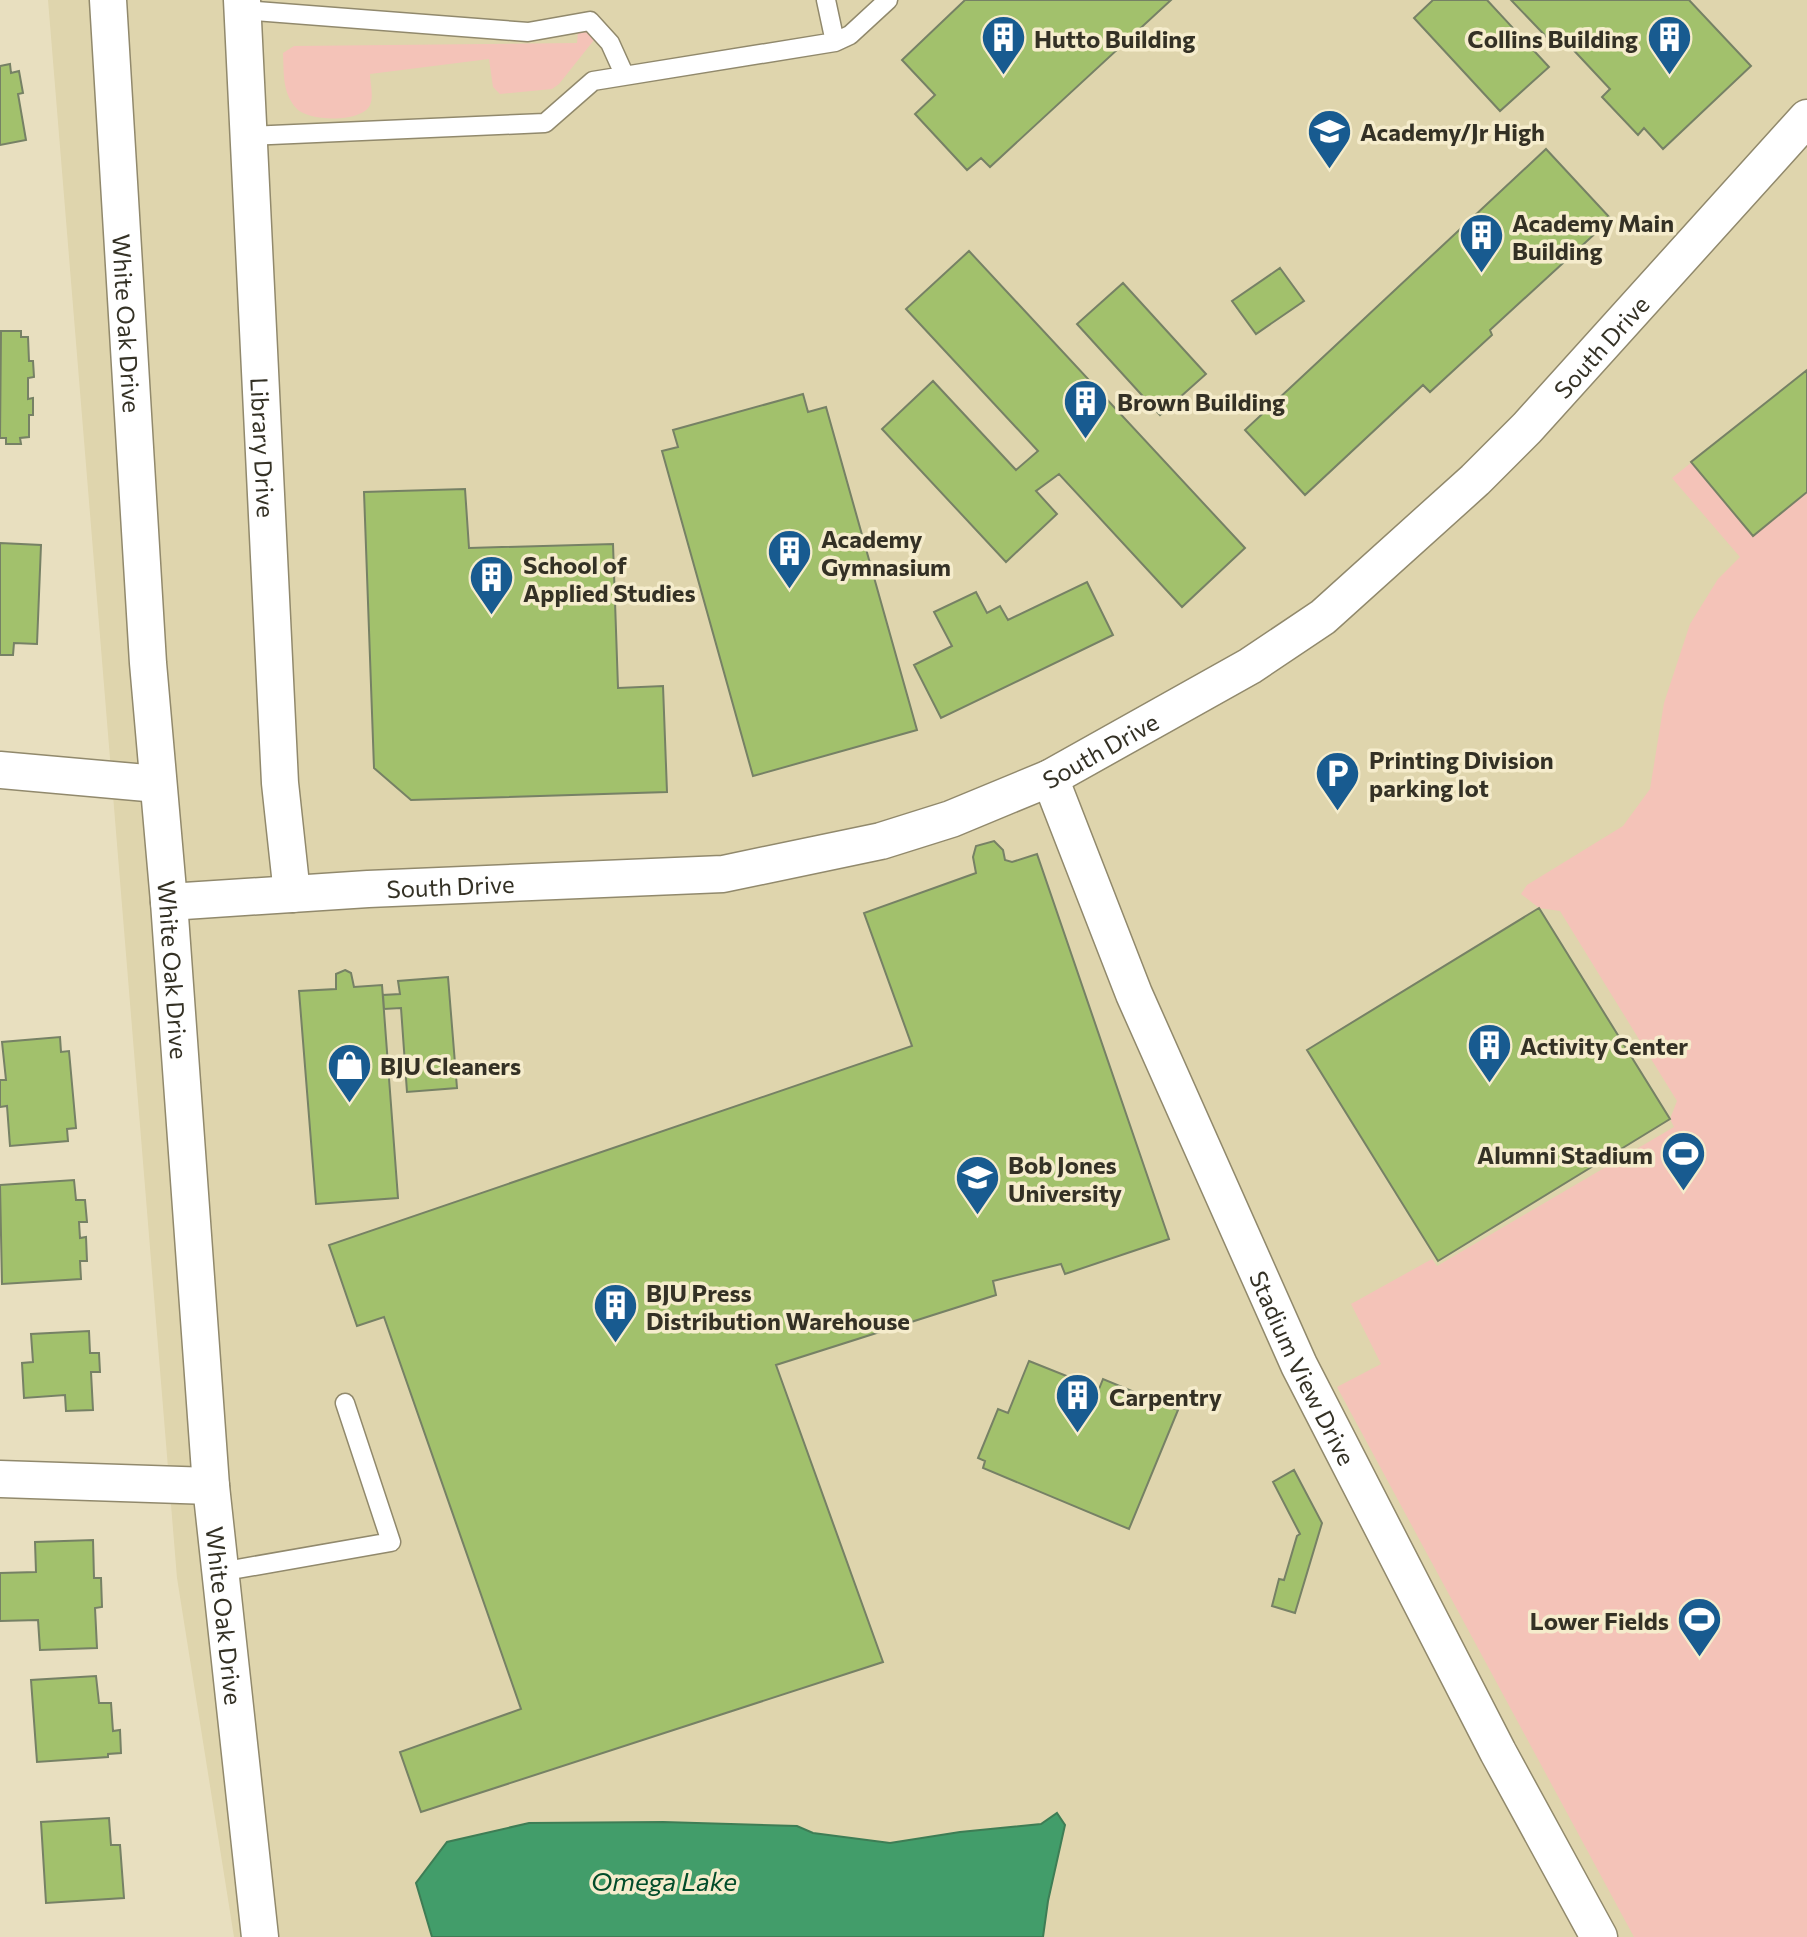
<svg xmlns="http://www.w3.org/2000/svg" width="1807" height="1937" font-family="Commissioner,sans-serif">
<rect width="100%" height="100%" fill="#e8dfbf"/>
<!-- built -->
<path fill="#dfd5ad" d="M48,0H1807V1937H234L177,1578Z"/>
<!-- green -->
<path fill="#f4c3b8" d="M585,28L594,35V40L559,84L552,89L500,94L493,87L489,59L370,74C370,83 374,96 370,105C362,123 308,122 296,108C282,92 284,73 283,53L294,46L577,43L578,32Z
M1807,370V1937H1634L1337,1387L1381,1364L1351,1304L1432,1259L1437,1266L1674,1127L1670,1119L1677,1101L1560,911L1539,908L1521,894L1527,885L1623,826L1650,789L1664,703L1690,624L1718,579L1740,557L1672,478Z"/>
<!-- water -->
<path fill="#429d6a" stroke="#3e7d55" stroke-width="2" d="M1057,1813L1065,1825L1048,1901L1043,1937H432L416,1883L447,1842L529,1823L663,1822L797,1826L813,1833L890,1843L960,1832L1041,1824Z"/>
<!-- building -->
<path fill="#a2c16c" stroke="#768165" stroke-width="2" d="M965,0H1171L990,167L981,158L967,170L915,114L935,95L902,60Z
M1433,0H1487L1549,67L1500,111L1414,18Z
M1511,0H1689L1751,66L1663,149L1644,128L1638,135L1602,97L1610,89L1566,42L1558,49Z
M10,64L11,73L19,71L23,93L18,94L26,140L0,145V66Z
M1546,149L1611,219L1490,330L1492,335L1430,392L1423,385L1305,495L1245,430Z
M969,251L1245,548L1182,607L1059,474L1036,491L1057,514L1006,562L882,429L933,381L1016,470L1038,451L906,309Z
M1280,268L1304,301L1256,334L1232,301Z
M1123,283L1206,374L1160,415L1077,324Z
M1,331H21V337H28L29,361H33L34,377L28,378V399L33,398V415H29V437L20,438L21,444H6V438H0Z
M1807,370V492L1753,536L1691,462Z
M803,394L808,412L826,407L917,730L753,776L662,451L678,447L673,430Z
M465,489L469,548L613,544L618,688L663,686L667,792L411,800L374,768L364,492Z
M0,543L41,545L37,644L14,643L13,655H0Z
M1087,582L1113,635L941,718L914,665L952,646L934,612L976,592L987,613L1000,606L1008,620Z
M994,841L1003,850L1005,860L1012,862L1037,854L1169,1239L1065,1274L1061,1264L993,1281L996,1295L776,1365L883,1662L421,1812L400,1752L521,1709L384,1317L357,1326L329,1245L912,1046L864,913L976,873L973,857L976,846Z
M1539,908L1670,1119L1438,1261L1307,1050Z
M345,970L351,973L354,987L382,985L398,1198L316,1204L299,991L336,989V974Z
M448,977L457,1088L407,1092L401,1008L384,1009L383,995L400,994L398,981Z
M60,1037L61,1052L69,1051L76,1128L67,1129L68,1141L10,1146L7,1106L0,1107V1080H6L2,1042Z
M74,1180L76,1200H85L87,1222H79L80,1238L86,1237L87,1261H80L81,1279L2,1284L0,1185Z
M89,1331L90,1353H99L100,1372H91L93,1410L66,1411L65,1395L24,1398L22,1363L33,1362L31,1334Z
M1029,1361L1099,1389L1103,1379L1178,1410L1129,1529L983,1468L985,1461L978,1458L998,1409L1008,1413Z
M1294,1470L1322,1523L1295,1613L1272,1606L1279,1579L1284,1580L1297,1536L1300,1534L1273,1482Z
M93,1540L94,1578H101L102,1607L95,1608L97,1648L40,1650L38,1620L0,1621V1573L36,1572L35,1542Z
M96,1676L99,1703H111L113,1731L120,1730L121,1753L108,1754V1757L37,1762L31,1680Z
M109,1818L111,1845H120L124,1898L46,1903L41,1822Z"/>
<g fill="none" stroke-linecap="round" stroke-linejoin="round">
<defs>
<path id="service" d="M243,10L528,32L590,21L610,43L624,74
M835,42L850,35L888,0
M249,136L545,123L593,81L835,42L826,0
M220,1572L391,1542L345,1403"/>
<g id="minor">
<path id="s1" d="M108,0L148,663L169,902L211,1486L260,1937"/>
<path id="s2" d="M242,0L280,783L292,894"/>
<path d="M0,770L158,784"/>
<path id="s3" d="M1050,778L1134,994L1299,1365L1498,1752L1599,1937"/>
<path id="s4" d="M169,902L368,889L723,874L881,841L951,819L1050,778L1250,666L1323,617L1475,480L1527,428L1807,118"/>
<path d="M0,1479L211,1486"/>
</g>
</defs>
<!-- service casing -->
<use href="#service" stroke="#91896c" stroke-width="21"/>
<!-- minor casing -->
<use href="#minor" stroke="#91896c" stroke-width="39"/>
<!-- service -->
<use href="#service" stroke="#fff" stroke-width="18"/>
<!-- minor -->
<use href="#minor" stroke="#fff" stroke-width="36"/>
</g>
<!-- icons -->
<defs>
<symbol id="building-pin" viewBox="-11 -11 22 30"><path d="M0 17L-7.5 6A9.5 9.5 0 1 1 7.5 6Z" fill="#185b90" stroke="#f5eccc"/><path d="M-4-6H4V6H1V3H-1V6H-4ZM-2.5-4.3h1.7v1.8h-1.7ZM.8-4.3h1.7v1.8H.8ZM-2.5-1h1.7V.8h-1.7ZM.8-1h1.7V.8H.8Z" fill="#fff"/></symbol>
<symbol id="school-pin" viewBox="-11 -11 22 30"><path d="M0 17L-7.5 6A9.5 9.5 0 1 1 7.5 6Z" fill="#185b90" stroke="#f5eccc"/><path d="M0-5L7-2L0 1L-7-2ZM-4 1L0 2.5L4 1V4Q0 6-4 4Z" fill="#fff"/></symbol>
<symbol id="parking-pin" viewBox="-11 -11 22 30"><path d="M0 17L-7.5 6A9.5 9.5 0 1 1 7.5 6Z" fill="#185b90" stroke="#f5eccc"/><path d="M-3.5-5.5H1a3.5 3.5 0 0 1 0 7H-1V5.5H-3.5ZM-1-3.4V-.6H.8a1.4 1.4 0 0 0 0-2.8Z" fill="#fff"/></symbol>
<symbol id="shop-pin" viewBox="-11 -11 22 30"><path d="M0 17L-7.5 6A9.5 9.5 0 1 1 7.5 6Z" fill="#185b90" stroke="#f5eccc"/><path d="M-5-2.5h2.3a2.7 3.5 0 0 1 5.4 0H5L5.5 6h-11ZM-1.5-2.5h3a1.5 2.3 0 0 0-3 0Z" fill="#fff"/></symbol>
<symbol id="stadium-pin" viewBox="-11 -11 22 30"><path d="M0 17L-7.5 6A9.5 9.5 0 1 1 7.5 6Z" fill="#185b90" stroke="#f5eccc"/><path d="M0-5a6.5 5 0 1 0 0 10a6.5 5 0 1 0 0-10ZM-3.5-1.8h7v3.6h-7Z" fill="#fff"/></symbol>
<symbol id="university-pin" viewBox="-11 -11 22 30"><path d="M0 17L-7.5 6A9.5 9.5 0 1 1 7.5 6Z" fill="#185b90" stroke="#f5eccc"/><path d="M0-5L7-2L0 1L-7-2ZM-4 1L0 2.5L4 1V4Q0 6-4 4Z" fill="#fff"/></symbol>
</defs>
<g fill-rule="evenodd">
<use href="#building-pin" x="978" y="12" width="51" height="69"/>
<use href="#building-pin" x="1644" y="12" width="51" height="69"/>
<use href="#school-pin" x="1304" y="106" width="51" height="69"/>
<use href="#building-pin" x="1456" y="210" width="51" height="69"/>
<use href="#building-pin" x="1060" y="376" width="51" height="69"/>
<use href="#building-pin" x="764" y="526" width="51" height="69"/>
<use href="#building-pin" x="466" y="552" width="51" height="69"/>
<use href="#parking-pin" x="1312" y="748" width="51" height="69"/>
<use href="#building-pin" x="1464" y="1020" width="51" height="69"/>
<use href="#shop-pin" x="324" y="1040" width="51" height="69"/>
<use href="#stadium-pin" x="1658" y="1128" width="51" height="69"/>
<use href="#university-pin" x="952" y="1152" width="51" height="69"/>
<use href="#building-pin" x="590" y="1280" width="51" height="69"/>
<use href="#building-pin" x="1052" y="1370" width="51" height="69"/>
<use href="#stadium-pin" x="1674" y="1594" width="51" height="69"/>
</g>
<g text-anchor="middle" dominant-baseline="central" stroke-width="7" stroke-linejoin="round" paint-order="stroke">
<!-- poi labels -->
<g font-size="24" font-weight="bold" fill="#343125" stroke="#f5eccc" text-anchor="start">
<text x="1034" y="38">Hutto Building</text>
<text x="1638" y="38" text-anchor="end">Collins Building</text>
<text x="1360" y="131">Academy/Jr High</text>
<text x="1512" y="222">Academy Main<tspan x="1512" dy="28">Building</tspan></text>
<text x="1117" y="401">Brown Building</text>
<text x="821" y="538">Academy<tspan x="821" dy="28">Gymnasium</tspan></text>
<text x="523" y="564">School of<tspan x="523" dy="28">Applied Studies</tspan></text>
<text x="1369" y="759">Printing Division<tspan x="1369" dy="28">parking lot</tspan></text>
<text x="1520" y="1045">Activity Center</text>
<text x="380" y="1065">BJU Cleaners</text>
<text x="1653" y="1154" text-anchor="end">Alumni Stadium</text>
<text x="1008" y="1164">Bob Jones<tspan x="1008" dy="28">University</tspan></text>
<text x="646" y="1292">BJU Press<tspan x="646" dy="28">Distribution Warehouse</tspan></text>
<text x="1109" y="1396">Carpentry</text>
<text x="1669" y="1620" text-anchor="end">Lower Fields</text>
</g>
<!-- street labels -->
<g font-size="24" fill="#343125" stroke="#f5eccc">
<text stroke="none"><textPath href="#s1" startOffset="324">White Oak Drive</textPath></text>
<text stroke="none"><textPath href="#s4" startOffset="1602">South Drive</textPath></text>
<text stroke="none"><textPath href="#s2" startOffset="448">Library Drive</textPath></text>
<text stroke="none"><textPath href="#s4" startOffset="954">South Drive</textPath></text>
<text stroke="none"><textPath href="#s4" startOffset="282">South Drive</textPath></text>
<text stroke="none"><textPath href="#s1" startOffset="972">White Oak Drive</textPath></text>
<text stroke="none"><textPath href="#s3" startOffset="642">Stadium View Drive</textPath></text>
<text stroke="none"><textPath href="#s1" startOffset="1620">White Oak Drive</textPath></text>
</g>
<!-- water labels -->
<g font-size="26" font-style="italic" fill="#014c2a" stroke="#f5eccc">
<text x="664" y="1880">Omega Lake</text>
</g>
</g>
</svg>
